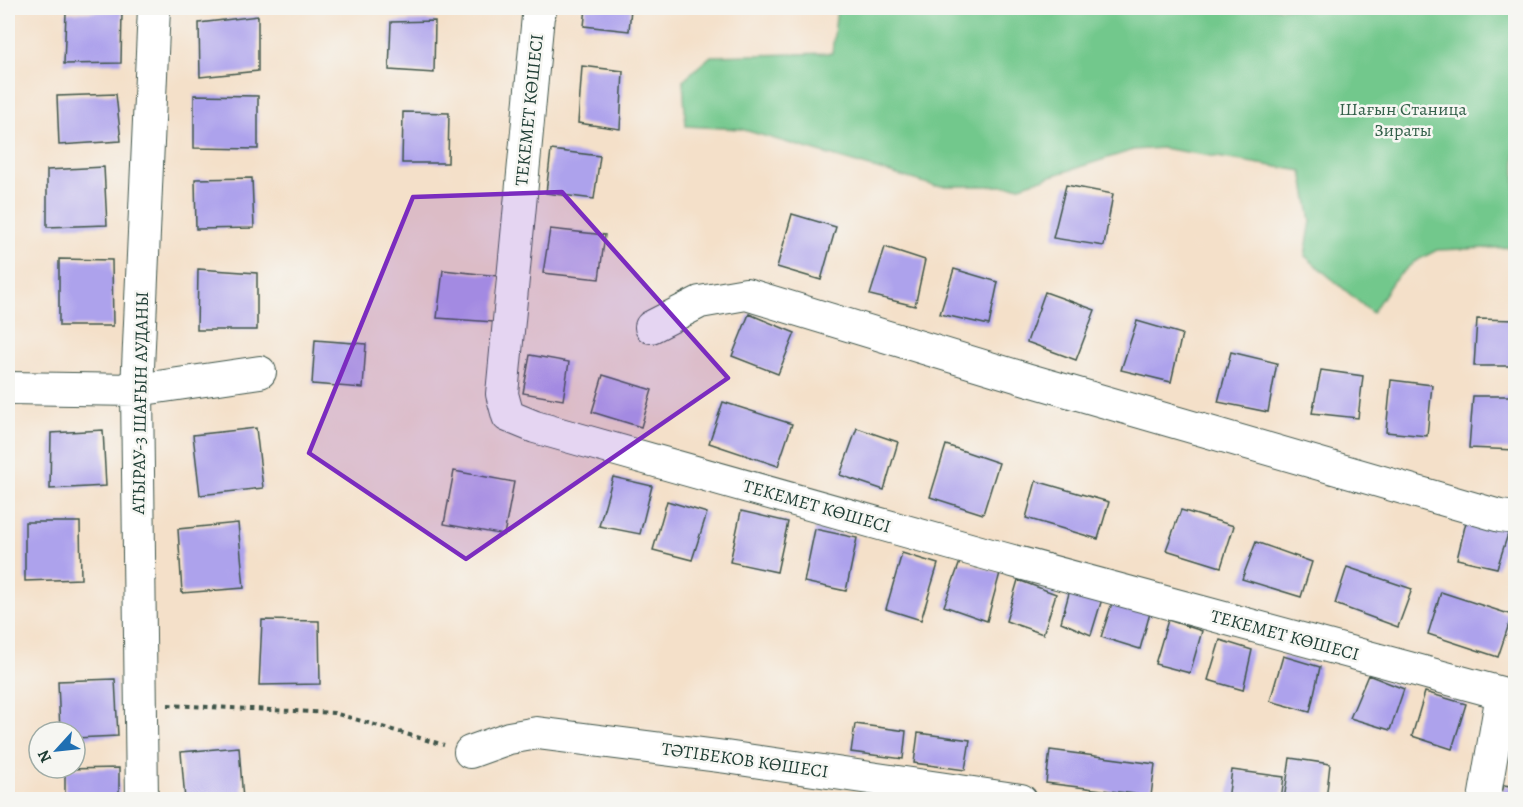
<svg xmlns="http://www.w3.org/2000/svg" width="1523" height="807" font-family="Alegreya,serif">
<rect width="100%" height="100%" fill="#f6f6f2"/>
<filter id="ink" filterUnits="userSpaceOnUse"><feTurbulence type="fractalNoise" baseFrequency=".0167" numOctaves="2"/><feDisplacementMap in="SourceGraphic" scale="12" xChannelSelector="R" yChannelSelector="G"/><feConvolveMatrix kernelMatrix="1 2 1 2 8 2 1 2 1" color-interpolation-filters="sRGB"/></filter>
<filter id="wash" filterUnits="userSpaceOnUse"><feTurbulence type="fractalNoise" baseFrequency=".008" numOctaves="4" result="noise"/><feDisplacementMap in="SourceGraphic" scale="24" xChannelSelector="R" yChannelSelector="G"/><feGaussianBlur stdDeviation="1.35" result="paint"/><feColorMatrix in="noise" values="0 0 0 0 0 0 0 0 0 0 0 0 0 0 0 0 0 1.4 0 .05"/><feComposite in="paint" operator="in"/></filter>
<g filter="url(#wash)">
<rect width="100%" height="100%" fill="#f4e0c9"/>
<!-- green -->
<path fill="#72c88c" stroke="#488260" stroke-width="1.5" d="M837,8H1515V247L1437,250L1414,262L1393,281L1372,313L1305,256L1311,221L1302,171L1162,148L1133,150L1020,186H935L741,129L686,126L683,80L711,56L832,53Z"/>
<g id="blocks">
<!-- building -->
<path fill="#ada2ec" d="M586,8H631L629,31L584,26Z
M122,11L121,63L64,64L66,13Z
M258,16V71L200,77L199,23Z
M435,21L434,73L389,70L391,22Z
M582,66L623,71L620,129L578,123Z
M116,94L121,141L59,145L57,96Z
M194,95L258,96V149L194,148Z
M403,112L449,113L448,163H402Z
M551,150L600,156L594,199L546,193Z
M104,167L107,225L47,227V170Z
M252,178L254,228L196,229L195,179Z
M1066,185L1113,194L1104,246L1053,238Z
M792,214L836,227L821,280L777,267Z
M550,229L605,235L599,279L543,273Z
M885,247L925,260L915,306L870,295Z
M59,259L112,260L113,326H59Z
M198,269L257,273V330H197Z
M954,269L998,282L989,325L940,314Z
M443,270L498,276L494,322L437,318Z
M1045,292L1095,310L1076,360L1027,342Z
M749,314L795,333L778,374L732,356Z
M1477,319L1516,320V366H1474Z
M1137,321L1182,334L1171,382L1121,370Z
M315,340L366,344L363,388L312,384Z
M1231,352L1277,363L1268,412L1218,402Z
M530,355L569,362L563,400L523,393Z
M1321,370L1363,376L1358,418L1312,413Z
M603,375L652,390L641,427L592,412Z
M1391,380L1432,385L1427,436L1386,432Z
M1473,396H1516V450L1469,448Z
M723,402L792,424L778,466L709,443Z
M256,428L263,488L200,495L193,435Z
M857,428L898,442L884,490L840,475Z
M103,430L106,486L50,489L51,433Z
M946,445L999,463L983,514L930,497Z
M454,471L514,482L504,535L444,524Z
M613,477L652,486L640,534L599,526Z
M1036,481L1109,502L1098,539L1026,518Z
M667,501L707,513L692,560L653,550Z
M1181,510L1234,526L1221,567L1166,550Z
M741,511L788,522L777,572L730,562Z
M1467,518L1510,528L1497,568L1457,559Z
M25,522H80L81,579L25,581Z
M238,523L244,588L182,593L178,529Z
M815,529L857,538L846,591L804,582Z
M1256,542L1312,562L1301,597L1242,579Z
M902,553L938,564L921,620L886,609Z
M960,562L1000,573L987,621L944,606Z
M1347,567L1412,589L1398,627L1335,604Z
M1018,580L1056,594L1043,634L1006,621Z
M1071,586L1102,599L1091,635L1061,622Z
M1441,592L1512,615L1498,657L1428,634Z
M1112,603L1150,613L1140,649L1101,637Z
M262,620L319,621L320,684L259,685Z
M1168,620L1202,631L1190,673L1155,664Z
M1220,640L1252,650L1243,690L1208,680Z
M1283,656L1320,667L1310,712L1270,701Z
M1368,675L1404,689L1390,730L1350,718Z
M115,679L118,736L75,738V732H60L58,681Z
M1425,692L1466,704L1452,749L1412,736Z
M855,724L906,731L903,759L851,752Z
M918,733L970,740L965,770L914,763Z
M239,747L243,800H185L181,752Z
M1050,750L1155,764L1151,796L1046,783Z
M1290,758L1330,764L1326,800H1284Z
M119,768V800H65V769Z
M1232,770L1284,777L1281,800H1228Z
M1504,785L1516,787V800H1500Z"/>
</g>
</g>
<g filter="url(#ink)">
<use href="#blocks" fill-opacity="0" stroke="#3f554a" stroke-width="1.5"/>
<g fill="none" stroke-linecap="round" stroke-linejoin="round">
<defs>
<path id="street" d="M541,8L538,16L502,394L508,416L535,427L998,557L1516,697
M651,327L700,302L746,294L1026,379L1500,516L1516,518
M8,388L137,390L260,372
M470,752L509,738L537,733L726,757L1021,800
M142,800L137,390L154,8
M1484,800L1502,694"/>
</defs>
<!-- street casing -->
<use href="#street" stroke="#3f554a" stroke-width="34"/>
<!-- path -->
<path stroke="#3f554a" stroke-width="4" stroke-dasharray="4.5 4.5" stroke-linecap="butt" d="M168,705L334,713L444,745"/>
<!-- street -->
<use href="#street" stroke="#fff" stroke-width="32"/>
</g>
</g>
<!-- marked area -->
<path fill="#7b2cbf" fill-opacity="0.2" stroke="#7b2cbf" stroke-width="4.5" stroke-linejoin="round" d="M562,192L728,378L466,559L309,453L413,197Z"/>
<g text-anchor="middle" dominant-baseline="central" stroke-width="5" stroke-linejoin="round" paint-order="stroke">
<!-- park labels -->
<g font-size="18" fill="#34604a" stroke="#f6f6f2">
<text x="1403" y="109">Шағын Станица<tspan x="1403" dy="21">Зираты</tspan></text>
</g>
<!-- street labels -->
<g font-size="18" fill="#1f3d34" stroke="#f6f6f2">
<text transform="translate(529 110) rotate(-84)">ТЕКЕМЕТ КӨШЕСІ</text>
<text transform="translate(140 403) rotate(-89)">АТЫРАУ-3 ШАҒЫН АУДАНЫ</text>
<text transform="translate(817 506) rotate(16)">ТЕКЕМЕТ КӨШЕСІ</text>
<text transform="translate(1285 635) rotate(15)">ТЕКЕМЕТ КӨШЕСІ</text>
<text transform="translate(745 760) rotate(8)">ТӘТІБЕКОВ КӨШЕСІ</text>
</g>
</g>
<!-- margin -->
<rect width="1523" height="807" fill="none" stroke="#f6f6f2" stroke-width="30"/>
<!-- north arrow -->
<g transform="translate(57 750) rotate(243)"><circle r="28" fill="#f6f6f2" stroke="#a0aca6" stroke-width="1.5"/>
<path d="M0-4.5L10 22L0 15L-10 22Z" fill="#1f6fb2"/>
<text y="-9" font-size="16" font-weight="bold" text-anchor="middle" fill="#1f3d34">N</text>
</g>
</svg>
